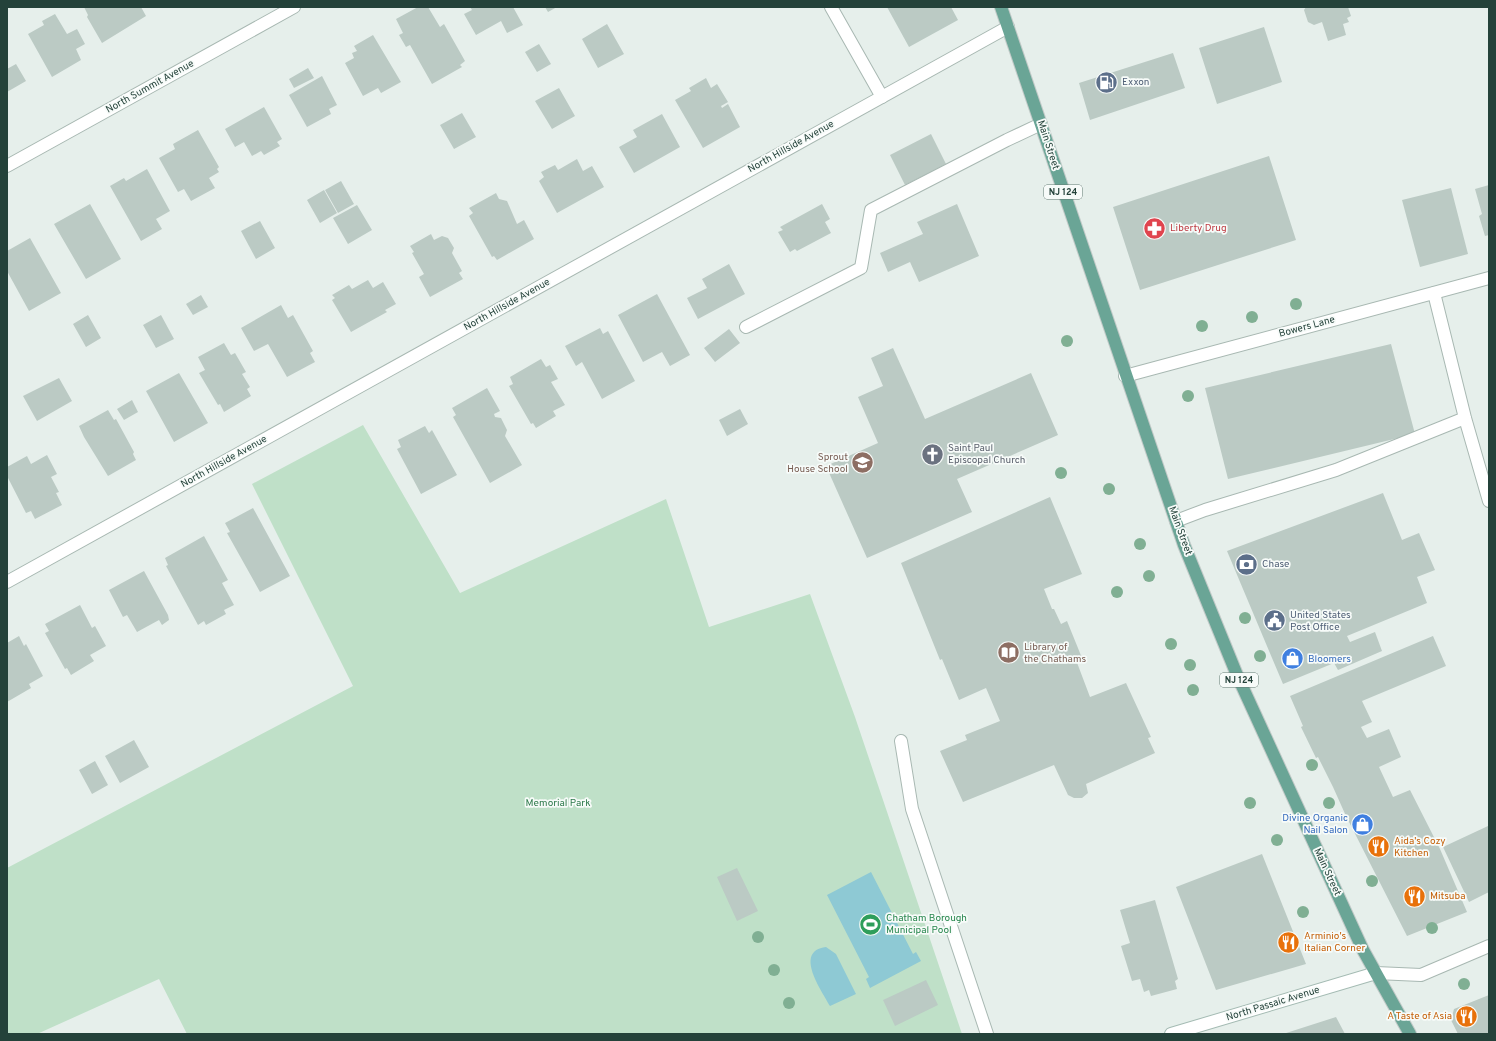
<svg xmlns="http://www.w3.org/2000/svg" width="1496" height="1041" font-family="Overpass,sans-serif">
<rect width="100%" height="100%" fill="#e6efeb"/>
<!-- green -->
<path fill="#bfe0c8" d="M363,425L460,593L666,499L709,627L810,594L855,717L962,1034H187L159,979L37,1034H7V868L353,686L252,484Z"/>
<!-- water -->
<path fill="#8ec9d4" d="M871,872L913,954L916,952L921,961L870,988L866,979L869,977L827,895Z
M826,947L836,954L856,994L830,1006C822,991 793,951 826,947Z"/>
<!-- building -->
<path fill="#bbcac4" d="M84,7H141L146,16L102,43L87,17L88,15Z
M418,7H428L440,27L444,24L465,61L460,65L462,67L432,84L410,45L406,47L399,35L403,33L396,19Z
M470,7H513L523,25L507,33L501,21L476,35L464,14L472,10Z
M545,7H557L548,12Z
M887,7H951L958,20L909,47Z
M1306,7H1348L1351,16L1347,18L1349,22L1343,24L1346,35L1328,41L1322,22L1314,25L1308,22L1304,10Z
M55,14L67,34L77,29L85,44L76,49L81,60L52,77L28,34L44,25L42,21Z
M607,24L624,54L598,68L582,39Z
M1264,27L1282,82L1217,104L1199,48Z
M373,35L401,82L381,93L378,88L363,96L345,63L354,58L352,53L357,51L354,46Z
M539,44L551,64L537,72L525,52Z
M1173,53L1185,88L1090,120L1079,83Z
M16,64L26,81L7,92V69Z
M308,68L314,78L294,88L289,79Z
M322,76L337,105L329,109L331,114L307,127L289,95Z
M706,78L711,88L717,84L728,102L721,106L722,108L728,104L740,127L703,148L675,100L691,91L689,88Z
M559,88L575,116L552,129L535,101Z
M264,107L282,139L277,142L280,146L264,155L261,151L252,156L244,142L235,147L225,129Z
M462,113L476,137L454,149L440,125Z
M662,114L680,147L634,173L619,147L637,137L633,130Z
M198,130L219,167L217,169L219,172L209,178L215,188L191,201L184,189L178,192L159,158L175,149L173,144Z
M931,134L946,164L905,185L890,155Z
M1269,156L1296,240L1140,290L1113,207Z
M577,159L583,171L592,166L604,187L557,213L539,181L544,177L541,172L555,165L558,170Z
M147,169L170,211L156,219L162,229L141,241L110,186L124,178L126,181Z
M341,181L354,204L338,213L325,190Z
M1489,185V235L1485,236L1479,216L1482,214L1475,189Z
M1451,188L1468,254L1420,267L1402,200Z
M324,190L337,213L320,223L307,200Z
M496,193L499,199L507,201L517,224L524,220L534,239L497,260L494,256L492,257L469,216L473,213L469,208Z
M90,204L121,259L86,279L54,224Z
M822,204L830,219L825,222L831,233L797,251L795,249L790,252L778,232L783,230L780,227Z
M957,204L979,256L919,282L910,262L888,272L880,253L923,234L917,222Z
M357,205L372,230L348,244L333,218Z
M260,221L275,248L256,259L241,231Z
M431,234L434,240L442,236L448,238L454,248L452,253L462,271L459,273L463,279L430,297L419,277L424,274L412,253L414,252L410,246Z
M30,238L61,293L29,311L7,271V251Z
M729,264L745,294L698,319L687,298L707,288L702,279Z
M368,280L373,288L383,282L396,304L385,310L387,312L351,332L332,300L335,298L332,295L349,285L352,289Z
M657,294L690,355L670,366L662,352L643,362L618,315Z
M201,295L208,307L193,315L186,304Z
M281,305L288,318L293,315L313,351L310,353L315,362L287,377L268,344L254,351L241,328Z
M88,315L101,338L86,347L73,324Z
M161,315L174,339L156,348L143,325Z
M600,328L603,334L608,331L635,381L602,399L582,362L576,366L565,346Z
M729,329L740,343L715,362L704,348Z
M224,343L231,355L235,353L246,372L242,374L250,387L247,389L251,396L224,412L220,404L218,405L199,373L205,370L198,357Z
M1391,344L1415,434L1228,479L1205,388Z
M893,348L925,419L1031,373L1058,435L957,479L972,512L867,558L826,466L878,443L858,397L883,386L871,358Z
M541,359L546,367L550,365L558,379L551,382L565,405L553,411L556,416L536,428L533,423L531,424L509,386L513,384L510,377Z
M179,373L208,423L174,442L146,391Z
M59,378L72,401L37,421L23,396Z
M487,388L500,411L494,414L495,417L501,418L507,430L505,436L522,465L490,483L453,417L456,415L452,408Z
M132,400L138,412L124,420L117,409Z
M740,409L748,424L727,436L719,420Z
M108,410L114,420L116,419L134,452L133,454L136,460L108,476L84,437L79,426Z
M425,426L429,433L432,430L457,475L421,494L397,449L401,447L398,440Z
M47,455L57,474L51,477L59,492L56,493L62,505L35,519L31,511L26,513L7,476V467L27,456L31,464Z
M1383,493L1402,540L1419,533L1435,570L1417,577L1427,603L1347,636L1350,642L1375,632L1382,651L1338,670L1334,663L1283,684L1227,551Z
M1050,497L1082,574L1044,589L1052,609H1054L1061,624L1067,621L1082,658L1076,660L1090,697L1126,683L1151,737L1148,738L1155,753L1086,784L1088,793L1082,798H1074L1068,795L1054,765L963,802L940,751L967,740L965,735L1000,721L986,688L959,700L942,659L940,660L901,563Z
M253,508L290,576L260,592L227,533L230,532L225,523Z
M204,536L228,580L222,583L234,605L224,610L226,614L206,625L204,621L198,625L166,566L168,565L165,558Z
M144,571L168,615L169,620L162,625L159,620L137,632L127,615L123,617L109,590Z
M80,605L92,628L95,626L106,646L90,655L94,661L71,675L67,668L65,669L45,633L49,631L45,624Z
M19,636L24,646L26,644L43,676L29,684L31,688L7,702V643Z
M1433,636L1446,666L1362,701L1372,722L1361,727L1367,738L1389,729L1401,757L1379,767L1393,797L1410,790L1440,849L1467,912L1407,936L1346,816L1333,787L1318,757L1316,758L1301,727L1303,726L1290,696Z
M134,740L149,767L120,783L105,756Z
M95,761L108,785L92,794L79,770Z
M1488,826L1489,892L1469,902L1443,847Z
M1262,854L1306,964L1216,990L1176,887Z
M737,868L758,911L737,921L717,877Z
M1155,900L1178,979L1175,981L1177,989L1151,996L1149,990L1144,992L1140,979L1132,981L1121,946L1130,943L1120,910Z
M926,980L938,1005L895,1026L883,1000Z
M1489,995V1034H1458L1451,1020L1454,1009Z
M1336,1017L1345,1034H1283Z"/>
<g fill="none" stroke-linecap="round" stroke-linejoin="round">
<defs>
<path id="lane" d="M831,7L882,97
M1434,293L1465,418L1489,501
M746,327L861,268L871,210L1007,140L1041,124
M1176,521L1205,510L1336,470L1465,418
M901,741L912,809L987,1034"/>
<path id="street" d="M7,166L294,7
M1125,376L1489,278
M7,582L1008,27
M1376,973L1421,975L1489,946"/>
<path id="secondary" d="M1171,1034L1376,973"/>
<path id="primary" d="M1001,7L1184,545L1237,675L1363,950L1410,1034"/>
</defs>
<!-- lane casing -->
<use href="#lane" stroke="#a8b8b2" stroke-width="14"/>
<!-- street casing -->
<use href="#street" stroke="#a8b8b2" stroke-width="14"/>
<!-- secondary casing -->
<use href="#secondary" stroke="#a4bbb3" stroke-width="14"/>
<!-- primary casing -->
<use href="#primary" stroke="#c2cac8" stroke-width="14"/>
<!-- lane -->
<use href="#lane" stroke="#fff" stroke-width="12"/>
<!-- street -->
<use href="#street" stroke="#fff" stroke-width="12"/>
<!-- secondary -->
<use href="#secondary" stroke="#fff" stroke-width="12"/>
<!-- primary -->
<use href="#primary" stroke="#6aa596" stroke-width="12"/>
</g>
<!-- trees -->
<g fill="#80af93">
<circle cx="1296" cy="304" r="6"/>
<circle cx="1252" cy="317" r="6"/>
<circle cx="1202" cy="326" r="6"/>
<circle cx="1067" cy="341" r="6"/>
<circle cx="1188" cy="396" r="6"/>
<circle cx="1061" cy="473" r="6"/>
<circle cx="1109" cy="489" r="6"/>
<circle cx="1140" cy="544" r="6"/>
<circle cx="1149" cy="576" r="6"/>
<circle cx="1117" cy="592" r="6"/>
<circle cx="1245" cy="618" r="6"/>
<circle cx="1171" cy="644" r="6"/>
<circle cx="1260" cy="656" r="6"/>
<circle cx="1190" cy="665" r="6"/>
<circle cx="1193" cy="690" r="6"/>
<circle cx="1312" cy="765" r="6"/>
<circle cx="1250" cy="803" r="6"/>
<circle cx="1329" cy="803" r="6"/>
<circle cx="1277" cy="840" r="6"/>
<circle cx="1372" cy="881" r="6"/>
<circle cx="1303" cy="912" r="6"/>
<circle cx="1432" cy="928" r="6"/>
<circle cx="758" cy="937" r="6"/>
<circle cx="774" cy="970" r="6"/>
<circle cx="1464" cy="984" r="6"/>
<circle cx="789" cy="1003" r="6"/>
</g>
<!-- icons -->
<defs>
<symbol id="fuel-disc" viewBox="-11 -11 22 22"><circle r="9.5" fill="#5c6f8a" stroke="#f7fbf9"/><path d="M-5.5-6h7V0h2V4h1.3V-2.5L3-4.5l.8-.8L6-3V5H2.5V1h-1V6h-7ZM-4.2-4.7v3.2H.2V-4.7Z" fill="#fff"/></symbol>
<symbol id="pharmacy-disc" viewBox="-11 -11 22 22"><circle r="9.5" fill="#e0444e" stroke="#f7fbf9"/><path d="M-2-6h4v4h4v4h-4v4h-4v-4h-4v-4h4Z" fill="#fff"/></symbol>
<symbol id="church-disc" viewBox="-11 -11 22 22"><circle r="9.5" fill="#6b7280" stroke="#f7fbf9"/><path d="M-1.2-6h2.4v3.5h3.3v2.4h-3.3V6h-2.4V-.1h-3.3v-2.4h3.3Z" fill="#fff"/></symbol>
<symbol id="school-disc" viewBox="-11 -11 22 22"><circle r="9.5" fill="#8d6e63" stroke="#f7fbf9"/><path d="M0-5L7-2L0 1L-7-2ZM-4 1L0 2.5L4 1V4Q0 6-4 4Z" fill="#fff"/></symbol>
<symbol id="bank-disc" viewBox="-11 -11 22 22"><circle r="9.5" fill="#5c6f8a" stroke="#f7fbf9"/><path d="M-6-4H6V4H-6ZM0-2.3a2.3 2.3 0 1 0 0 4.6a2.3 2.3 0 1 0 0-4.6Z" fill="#fff"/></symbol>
<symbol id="civic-disc" viewBox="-11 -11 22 22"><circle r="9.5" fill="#5c6f8a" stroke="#f7fbf9"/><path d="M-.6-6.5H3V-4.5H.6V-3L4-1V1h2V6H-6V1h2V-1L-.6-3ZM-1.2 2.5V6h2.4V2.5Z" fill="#fff"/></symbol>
<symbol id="library-disc" viewBox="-11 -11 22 22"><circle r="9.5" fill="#8d6e63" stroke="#f7fbf9"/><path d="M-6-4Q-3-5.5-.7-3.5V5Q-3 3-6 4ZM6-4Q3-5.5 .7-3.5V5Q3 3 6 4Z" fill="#fff"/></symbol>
<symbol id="shop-disc" viewBox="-11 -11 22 22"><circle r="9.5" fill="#3f7fe0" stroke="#f7fbf9"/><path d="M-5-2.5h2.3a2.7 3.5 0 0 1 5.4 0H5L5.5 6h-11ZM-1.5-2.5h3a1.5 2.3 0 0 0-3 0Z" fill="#fff"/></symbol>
<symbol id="restaurant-disc" viewBox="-11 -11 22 22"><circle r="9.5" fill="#e8710a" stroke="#f7fbf9"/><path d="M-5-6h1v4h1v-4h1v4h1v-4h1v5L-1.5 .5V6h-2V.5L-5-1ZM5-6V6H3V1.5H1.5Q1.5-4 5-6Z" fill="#fff"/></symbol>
<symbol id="stadium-disc" viewBox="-11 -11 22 22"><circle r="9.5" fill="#2e9e5b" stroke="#f7fbf9"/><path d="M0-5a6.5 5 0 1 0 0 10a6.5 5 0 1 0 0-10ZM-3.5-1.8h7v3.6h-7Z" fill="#fff"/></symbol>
</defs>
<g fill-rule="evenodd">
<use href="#fuel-disc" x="1094" y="70" width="25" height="25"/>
<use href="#pharmacy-disc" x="1142" y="216" width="25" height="25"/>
<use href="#church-disc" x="920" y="442" width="25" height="25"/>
<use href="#school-disc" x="850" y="450" width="25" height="25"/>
<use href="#bank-disc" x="1234" y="552" width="25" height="25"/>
<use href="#civic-disc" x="1262" y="608" width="25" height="25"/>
<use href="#library-disc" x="996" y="640" width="25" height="25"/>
<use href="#shop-disc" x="1280" y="646" width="25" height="25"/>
<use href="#shop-disc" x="1350" y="812" width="25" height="25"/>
<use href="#restaurant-disc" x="1366" y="834" width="25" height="25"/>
<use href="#restaurant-disc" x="1402" y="884" width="25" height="25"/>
<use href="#stadium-disc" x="858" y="912" width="25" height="25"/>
<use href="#restaurant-disc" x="1276" y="930" width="25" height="25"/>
<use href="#restaurant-disc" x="1454" y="1004" width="25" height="25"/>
</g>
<g text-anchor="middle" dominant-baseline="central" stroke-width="3.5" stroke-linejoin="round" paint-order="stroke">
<!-- shield labels -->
<g fill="#f7fbf9" stroke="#637a73" stroke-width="1">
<rect x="1044" y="185" width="38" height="14" rx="3"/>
<rect x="1220" y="673" width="38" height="14" rx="3"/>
</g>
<g font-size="9" font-weight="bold" fill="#24423a">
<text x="1063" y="192">NJ 124</text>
<text x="1239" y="680">NJ 124</text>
</g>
<!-- service labels -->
<g font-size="10" fill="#4e5e75" stroke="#f7fbf9" text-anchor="start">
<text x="1122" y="82">Exxon</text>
<text x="1262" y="564">Chase</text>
<text x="1290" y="615">United States<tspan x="1290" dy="12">Post Office</tspan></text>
</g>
<!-- street labels -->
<g font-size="10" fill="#24423a" stroke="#f7fbf9">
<text transform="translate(150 87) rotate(-29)">North Summit Avenue</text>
<text transform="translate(1048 145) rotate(72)">Main Street</text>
<text transform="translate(791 147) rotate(-29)">North Hillside Avenue</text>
<text transform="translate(507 305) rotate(-29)">North Hillside Avenue</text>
<text transform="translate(1307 327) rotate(-15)">Bowers Lane</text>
<text transform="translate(224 462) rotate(-29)">North Hillside Avenue</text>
<text transform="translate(1180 531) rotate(70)">Main Street</text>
<text transform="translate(1327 872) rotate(65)">Main Street</text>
<text transform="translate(1273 1004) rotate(-17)">North Passaic Avenue</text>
</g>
<!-- health labels -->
<g font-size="10" fill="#be3a42" stroke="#f7fbf9" text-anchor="start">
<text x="1170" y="228">Liberty Drug</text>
</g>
<!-- worship labels -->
<g font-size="10" fill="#5b616d" stroke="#f7fbf9" text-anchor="start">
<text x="948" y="448">Saint Paul<tspan x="948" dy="12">Episcopal Church</tspan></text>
</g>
<!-- education labels -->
<g font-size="10" fill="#785e54" stroke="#f7fbf9" text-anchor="end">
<text x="848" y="457">Sprout<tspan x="848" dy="12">House School</tspan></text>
<text x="1024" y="647" text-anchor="start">Library of<tspan x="1024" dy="12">the Chathams</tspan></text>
</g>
<!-- shop labels -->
<g font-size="10" fill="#366cbe" stroke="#f7fbf9" text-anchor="start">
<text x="1308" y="659">Bloomers</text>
<text x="1348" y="818" text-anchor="end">Divine Organic<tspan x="1348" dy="12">Nail Salon</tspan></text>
</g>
<!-- park labels -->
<g font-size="10" fill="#2d7a4b" stroke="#f7fbf9">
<text x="558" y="803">Memorial Park</text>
</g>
<!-- food labels -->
<g font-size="10" fill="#c56008" stroke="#f7fbf9" text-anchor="start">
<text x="1394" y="841">Aida's Cozy<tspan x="1394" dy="12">Kitchen</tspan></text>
<text x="1430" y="896">Mitsuba</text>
<text x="1304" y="936">Arminio's<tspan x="1304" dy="12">Italian Corner</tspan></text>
<text x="1452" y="1016" text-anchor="end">A Taste of Asia</text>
</g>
<!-- leisure labels -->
<g font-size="10" fill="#27864d" stroke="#f7fbf9" text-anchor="start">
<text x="886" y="918">Chatham Borough<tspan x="886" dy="12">Municipal Pool</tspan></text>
</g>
</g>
<!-- border -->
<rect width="1496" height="1041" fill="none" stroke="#24423a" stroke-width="16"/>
</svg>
